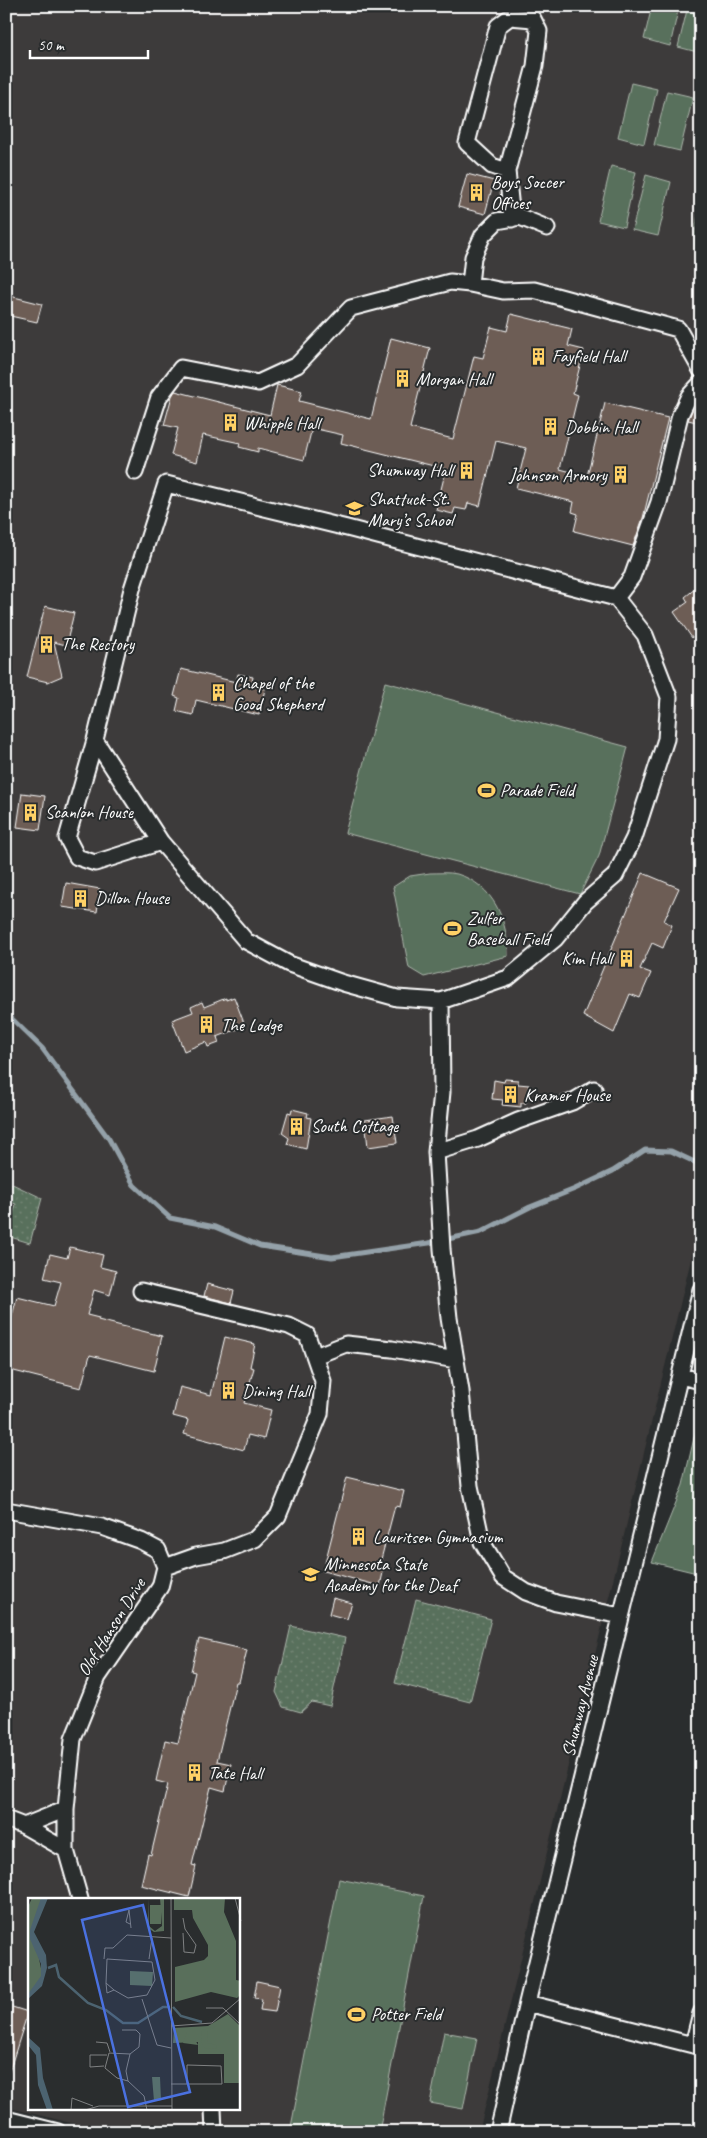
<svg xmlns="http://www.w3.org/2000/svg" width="707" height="2138" font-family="Caveat,sans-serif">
<defs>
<pattern id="park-dots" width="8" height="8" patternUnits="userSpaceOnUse" patternTransform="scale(1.25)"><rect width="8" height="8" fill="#596f5b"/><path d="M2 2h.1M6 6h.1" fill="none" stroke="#728574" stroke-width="1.8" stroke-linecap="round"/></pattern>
</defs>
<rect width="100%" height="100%" fill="#2a2d2e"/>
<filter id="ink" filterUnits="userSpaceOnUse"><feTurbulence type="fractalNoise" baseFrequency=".02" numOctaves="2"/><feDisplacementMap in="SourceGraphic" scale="10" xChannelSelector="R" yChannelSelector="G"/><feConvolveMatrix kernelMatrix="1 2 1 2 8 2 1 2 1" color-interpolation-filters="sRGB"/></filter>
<g filter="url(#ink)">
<!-- built -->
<path fill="#3e3b3a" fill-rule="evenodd" d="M6,6H701V1218L479,2132H108L6,2107ZM29,1899H239V2109H29Z"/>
<!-- grass -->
<path fill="#596f5b" stroke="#acb7ad" d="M652,6H679L670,46L644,39Z
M688,6H701V53L678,47Z
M631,83L657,89L644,144L618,137Z
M667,91L693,97L680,151L654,145Z
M611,166L636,172L624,227L598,221Z
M646,175L671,182L658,236L632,230Z
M701,201V283C691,254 694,229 701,201Z
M385,682L628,747L599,856L580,894L345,833Z
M430,873C439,873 449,872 457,874C494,885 508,921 508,956L424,977L409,968L393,887L410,876Z
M701,1408V1574L652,1562L683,1485Z
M339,1879L424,1896L379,2132H290Z
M444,2032L477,2038L463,2109L430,2103Z"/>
<!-- park -->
<path fill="url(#park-dots)" stroke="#acb7ad" d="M6,1181L42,1198L30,1243L7,1236L16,1204L6,1201Z
M416,1599L491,1619L470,1702L395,1683Z
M291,1626L345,1638L330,1706L312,1702L301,1712L283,1707L276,1692Z"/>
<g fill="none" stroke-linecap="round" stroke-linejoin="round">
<!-- stream -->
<path stroke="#94a1a9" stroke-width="5" d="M6,1013L42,1048L109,1139L134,1185L170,1218L215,1227L260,1246L332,1257L429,1243L481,1232L530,1207L575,1189L613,1171L645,1150L671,1151L701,1165"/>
</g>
<!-- building -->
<path fill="#6d5d55" stroke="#fff" d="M467,174L494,181L485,214L458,207Z
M6,295L42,304L37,322L6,315Z
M511,314L572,329L568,346L584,350L573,393L578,395L560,469L587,476L605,403L668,418L643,518L633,546L574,531L578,514L572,512L574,502L516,488L526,448L496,441L480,506L468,503L466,510L455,508L453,514L436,510L446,469L341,443L343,435L312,428L304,460L258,448V452L239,447L240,443L203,435L197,462L171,455L178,428L164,425L172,396L175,391L270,415L277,385L302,391L299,401L371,419L391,338L430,348L410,428L453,439L474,356L483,358L491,327L507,331Z
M694,406L701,408V423L688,420Z
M696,588L701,593V632L692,638L674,612L688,602L685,597Z
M45,606L74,613L66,645L54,642L62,676L48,682L27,677Z
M181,669L236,682L238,674L253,677L251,686L265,689L259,715L196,700L193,715L176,711L179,698L174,696Z
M22,793L45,796L40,830L17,827Z
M643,873L679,888L664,921L672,925L663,948L652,943L640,969L651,973L640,998L630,994L614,1033L583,1016Z
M66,883L100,889L97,912L62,907Z
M234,997L244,1023L237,1026L238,1029L217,1037L219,1043L208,1047L206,1042L184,1051L172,1020L193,1012L191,1007L202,1002L204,1007L226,998V1000Z
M505,1079L518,1080V1084L529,1085L526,1103H521V1107L502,1105L503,1100L492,1099L494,1080L504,1082Z
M292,1109L308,1113L307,1117L311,1118L306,1149L287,1144L289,1138L282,1133L288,1112L291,1113Z
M393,1116L397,1143L368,1147L365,1120Z
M70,1247L103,1255L100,1267L116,1271L110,1295L94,1290L87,1315L99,1318L98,1320L162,1336L154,1371L90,1355L81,1388L6,1369V1339L17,1297L54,1306L61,1282L44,1278L50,1254L67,1258Z
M207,1284L234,1291L231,1303L204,1296Z
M225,1337L255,1344L250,1367L254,1368L244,1403L271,1410L264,1439L248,1435L244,1450L184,1434L188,1420L173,1416L180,1387L211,1395Z
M347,1477L404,1491L400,1507L395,1506L379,1567L384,1568L380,1586L323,1571Z
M333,1598L352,1603L347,1619L329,1614Z
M199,1639L247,1650L239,1682H236L217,1761L231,1764L225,1791L211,1787L192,1865L196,1866L189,1897L141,1885L148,1854L151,1855L168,1784L156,1781L165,1740L178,1743L195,1672L191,1671Z
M257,1981L280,1986L275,2012L260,2010L262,1999L254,1998Z
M6,2005L28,2012L9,2072L6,2071Z"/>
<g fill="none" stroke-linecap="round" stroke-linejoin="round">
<defs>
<path id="minor" d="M507,171L492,166L467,143L498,26L510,17L533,19L539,31L535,66L507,171L512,219
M470,284L473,257L483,235L497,221L520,217L547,228
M135,472L159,397L181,368L258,383L297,365L351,308L450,282L470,284L503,291L534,290L678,329L701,370
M166,484L347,528L616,598L645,635L669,697L666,739L634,838L615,876L585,902L555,939L508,978L441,1001L397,998L343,983L289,964L246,941L161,842L95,740L132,589Z
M616,598L632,577L659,502L680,415L689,396L701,383
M95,740L67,838L77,857L95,863L161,842
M441,1001L442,1092L436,1152L442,1249L449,1318L461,1391L470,1486L482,1542L503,1577L526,1592L556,1603L621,1616
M436,1152L478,1139L518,1121L572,1102L594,1089
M141,1291L289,1326L307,1335L323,1381L320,1414L278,1516L255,1539L224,1551L196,1556L165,1567
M315,1356L346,1344L392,1349L456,1360
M680,1376L701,1381
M6,1510L102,1527L141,1541L158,1550L165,1567L160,1587L98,1677L73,1739L66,1809V1850L80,1899
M6,1819L24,1826L66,1850
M24,1826L66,1809
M527,2003L701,2047
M693,2045L701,2013
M213,2109L214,2132
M6,2119L58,2132
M498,2132L527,2003L701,1289"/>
</defs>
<!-- minor casing -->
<use href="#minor" stroke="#fff" stroke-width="19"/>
<!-- minor -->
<use href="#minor" stroke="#2a2d2e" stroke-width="15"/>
</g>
</g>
<!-- icons -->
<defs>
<symbol id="building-bare" viewBox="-9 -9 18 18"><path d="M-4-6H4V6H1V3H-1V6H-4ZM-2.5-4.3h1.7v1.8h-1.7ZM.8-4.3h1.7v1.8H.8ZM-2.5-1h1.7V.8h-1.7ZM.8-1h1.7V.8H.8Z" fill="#ffd166" stroke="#2a2d2e" stroke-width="2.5" paint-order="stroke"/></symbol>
<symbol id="school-bare" viewBox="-9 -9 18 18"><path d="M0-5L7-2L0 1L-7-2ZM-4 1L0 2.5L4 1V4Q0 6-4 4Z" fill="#ffd166" stroke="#2a2d2e" stroke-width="2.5" paint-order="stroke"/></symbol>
<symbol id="stadium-bare" viewBox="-9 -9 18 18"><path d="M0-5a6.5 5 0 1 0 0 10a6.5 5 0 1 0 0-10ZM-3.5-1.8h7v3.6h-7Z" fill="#ffd166" stroke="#2a2d2e" stroke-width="2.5" paint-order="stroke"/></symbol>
</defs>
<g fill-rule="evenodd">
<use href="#building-bare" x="464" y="180" width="25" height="25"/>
<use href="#building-bare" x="526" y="344" width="25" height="25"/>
<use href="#building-bare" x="390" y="366" width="25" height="25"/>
<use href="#building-bare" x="218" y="410" width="25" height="25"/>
<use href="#building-bare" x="538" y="414" width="25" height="25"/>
<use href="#building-bare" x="454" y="458" width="25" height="25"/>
<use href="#building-bare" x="608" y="462" width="25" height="25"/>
<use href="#school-bare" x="342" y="496" width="25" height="25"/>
<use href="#building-bare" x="34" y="632" width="25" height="25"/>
<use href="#building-bare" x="206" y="680" width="25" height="25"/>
<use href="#stadium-bare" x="474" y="778" width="25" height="25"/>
<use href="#building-bare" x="18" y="800" width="25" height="25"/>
<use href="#building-bare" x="68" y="886" width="25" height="25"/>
<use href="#stadium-bare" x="440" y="916" width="25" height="25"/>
<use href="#building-bare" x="614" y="946" width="25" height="25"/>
<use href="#building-bare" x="194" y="1012" width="25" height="25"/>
<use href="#building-bare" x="498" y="1082" width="25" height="25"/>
<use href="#building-bare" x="284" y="1114" width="25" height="25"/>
<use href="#building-bare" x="216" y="1378" width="25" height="25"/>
<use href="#building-bare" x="346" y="1524" width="25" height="25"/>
<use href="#school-bare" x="298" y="1562" width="25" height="25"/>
<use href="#building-bare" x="182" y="1760" width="25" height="25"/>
<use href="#stadium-bare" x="344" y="2002" width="25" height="25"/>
</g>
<g text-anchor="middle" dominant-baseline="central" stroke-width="4" stroke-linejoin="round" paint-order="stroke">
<!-- poi labels -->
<g font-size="18" fill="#fff" stroke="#2a2d2e" text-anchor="start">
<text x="491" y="182">Boys Soccer<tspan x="491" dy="21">Offices</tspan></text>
<text x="552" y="356">Fayfield Hall</text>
<text x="416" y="379">Morgan Hall</text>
<text x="244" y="423">Whipple Hall</text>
<text x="565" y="427">Dobbin Hall</text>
<text x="453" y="470" text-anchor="end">Shumway Hall</text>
<text x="607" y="475" text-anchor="end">Johnson Armory</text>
<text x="368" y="499">Shattuck-St.<tspan x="368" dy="21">Mary’s School</tspan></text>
<text x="61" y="644">The Rectory</text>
<text x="233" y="683">Chapel of the<tspan x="233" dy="21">Good Shepherd</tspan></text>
<text x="500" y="790">Parade Field</text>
<text x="45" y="812">Scanlon House</text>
<text x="95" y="898">Dillon House</text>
<text x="467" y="918">Zulfer<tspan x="467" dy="21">Baseball Field</tspan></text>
<text x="612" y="958" text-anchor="end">Kim Hall</text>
<text x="221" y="1025">The Lodge</text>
<text x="524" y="1095">Kramer House</text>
<text x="311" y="1126">South Cottage</text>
<text x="242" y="1391">Dining Hall</text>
<text x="373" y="1537">Lauritsen Gymnasium</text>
<text x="324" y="1564">Minnesota State<tspan x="324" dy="21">Academy for the Deaf</tspan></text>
<text x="208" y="1773">Tate Hall</text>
<text x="371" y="2014">Potter Field</text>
</g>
<!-- street labels -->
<g font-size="18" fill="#fff" stroke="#2a2d2e">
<text transform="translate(111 1627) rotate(-58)">Olof Hanson Drive</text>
<text transform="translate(580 1706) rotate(-76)">Shumway Avenue</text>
</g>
</g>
<!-- overview -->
<g transform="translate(28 1898)">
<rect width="212" height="212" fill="#2a2d2e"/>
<path d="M121,0V28L127,33L134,28L132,0H136V33L126,34L120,30ZM146,0H197L196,14L208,43V82L213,83L212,97L209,100L183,94L147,104V69L176,62L180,58V47L165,20L164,12H146ZM122,7H133V26H122ZM102,73L125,74L124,88L102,87ZM200,116L212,128V185H196V156H170V144L145,145L146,130L180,128ZM124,179H132L133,202L126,203Z" fill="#596f5b"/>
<path d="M189,128L180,133L179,145L188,147L189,151L177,150L173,144L174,132ZM159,134L165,138L170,147L155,145Z" fill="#596f5b"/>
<path d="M4,0H18L5,32L15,80L0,99V9Z" fill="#596f5b"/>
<path d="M13,0H20L6,34L18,57L19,70L14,88L0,101V96L13,78V66L2,41V32ZM0,139L12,150L15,180L25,212H19L10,187L8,157L0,147Z" fill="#4c6370"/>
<path fill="none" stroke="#4c6370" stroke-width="2.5" d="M20,70L28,67L31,79L60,105L78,112L95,125H110L135,109H142M145,109L153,118L174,124"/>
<path fill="none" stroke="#7f8182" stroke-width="1" d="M143,0L144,212M207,0L213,23M102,26L98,24L101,12L103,30M155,35L156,54L166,55L168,47L157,31L155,20M76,61L77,50H85L99,37L143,40M79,61L124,64L127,82L119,97L100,100L86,92L78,85ZM121,61L124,40M78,85L79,95L86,92M114,101L129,147L143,150M178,110H195L213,127M143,128L184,125L213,100M94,132H108L112,136L111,149L102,156M68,144L79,145L82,154M76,168L62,169V157H79M100,183L89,180L77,170L81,155L102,156L98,173L100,183L116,198L119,212M143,186H194L193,168L159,167V186M56,212H43L44,200L65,208M57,212L71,208H144"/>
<path fill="#4a71e0" fill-opacity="0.15" stroke="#4a71e0" stroke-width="2.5" d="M115,7L162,194L100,209L54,22Z"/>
<rect width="212" height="212" fill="none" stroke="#fff" stroke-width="2.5"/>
</g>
<!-- margin -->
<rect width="707" height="2138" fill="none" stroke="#2a2d2e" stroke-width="25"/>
<rect x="12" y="12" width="682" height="2113" fill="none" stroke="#fff" stroke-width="2" filter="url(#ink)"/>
<!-- scale -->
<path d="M30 50v8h118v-8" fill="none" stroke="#ffffff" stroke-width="2.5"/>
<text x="38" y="50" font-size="15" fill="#ffffff" stroke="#2a2d2e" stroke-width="4" paint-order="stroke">50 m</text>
</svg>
